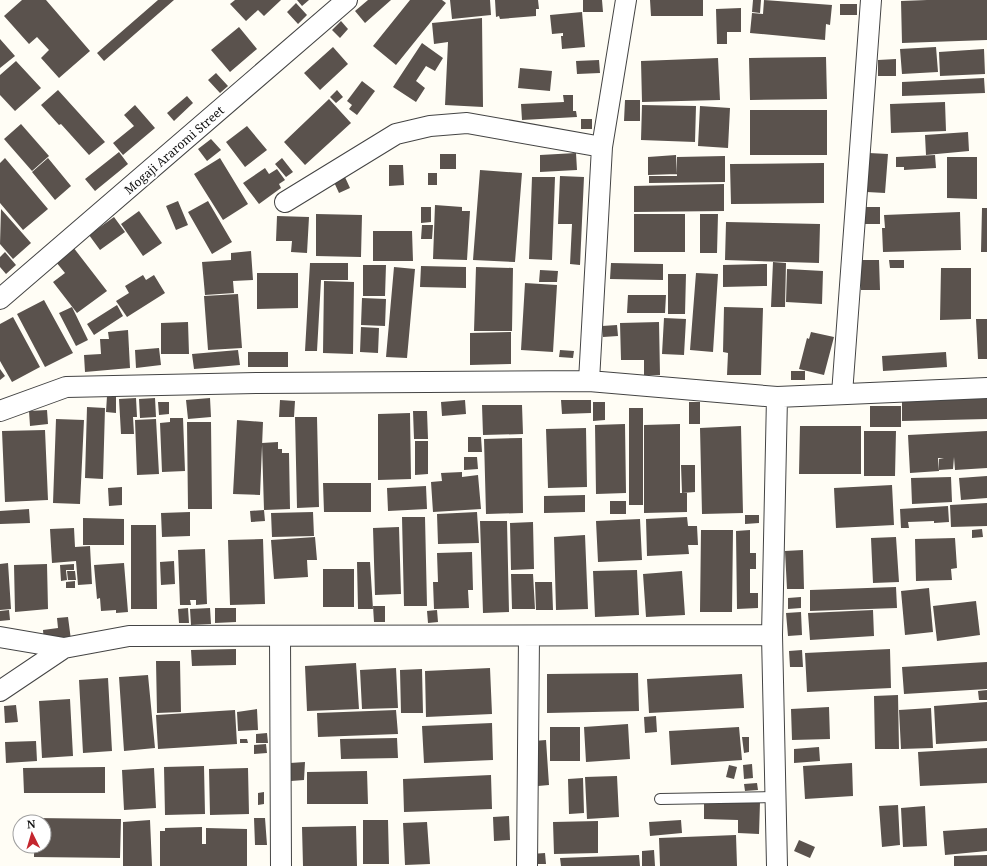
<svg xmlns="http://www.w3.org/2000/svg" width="987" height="866" font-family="'Noto Serif',serif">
<rect width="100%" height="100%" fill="#fffdf5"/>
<!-- building -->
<path fill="#5a524d" d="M22,0H46L90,51L59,78L41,58L49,50L37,37L29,44L4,16Z
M158,0H174L104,61L97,53Z
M235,0H281L264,16L258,10L246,21L230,4Z
M297,0H309L302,6Z
M368,0H391L365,23L355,11Z
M410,0H442L446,3L396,65L373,46Z
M450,0H490L491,15L452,19Z
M495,0H538L539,9H536V16L500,19L499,16L496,17Z
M583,0H602L603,12H583Z
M650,0H703V16H651Z
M753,0H761L760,13L752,12Z
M764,0L832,5L830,25L826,24L825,40L750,33L752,13L763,14Z
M927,0H987V40L902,43L901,1Z
M296,3L307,15L298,24L287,12Z
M840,4H857V15H840Z
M741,8V32H727V44H717L716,9Z
M582,12L585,47L562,49L561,36H563V33L552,34L550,15Z
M482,18L483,107L445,105L448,42L434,44L432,23Z
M341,21L348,29L340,38L332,30Z
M239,27L257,49L230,72L211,50Z
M0,39L15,56L0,68Z
M422,43L443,58L435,71L426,66L416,81L425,88L416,102L393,87Z
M333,47L348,64L320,90L304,73Z
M936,47L938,72L902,74L900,49Z
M984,49L985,74L940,76L939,52Z
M826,57L827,99L750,100L749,58Z
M718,58L720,100L642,102L641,61Z
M896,59V76H878V60Z
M599,60L600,73L577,74L576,61Z
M16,61L41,88L15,111L0,95V75Z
M520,68L552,71L550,91L518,88Z
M216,73L228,86L220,93L208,80Z
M984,78L985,93L902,96V82Z
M362,81L375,91L357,115L349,109L352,105L347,101Z
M58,90L105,142L89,155L61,124L59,125L41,105Z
M337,90L343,97L336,103L330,97Z
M563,95H573V111H576L577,117L522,120L521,104L564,102Z
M187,96L193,103L174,121L167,113Z
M329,99L351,123L305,165L284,142Z
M625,100H640V121H624Z
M945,102L946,131L891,133L890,104Z
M135,105L155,128L123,155L113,143L134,126L124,115Z
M642,105L696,106L695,142L641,140Z
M700,106L730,108L728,148L698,146Z
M750,110H827V155H750Z
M581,119H592V129H581Z
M21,124L49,156L32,171L4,139Z
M247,126L267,150L245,167L226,142Z
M968,132L969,151L926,155L925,135Z
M211,139L221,150L207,161L198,149Z
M119,152L128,164L95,191L85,179Z
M576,153L577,170L540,172V155Z
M869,153L888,154L885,193L867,192Z
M440,154H456V169H440Z
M676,155L677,174L648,175V157Z
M935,155L936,168L904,170V167H896V157Z
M725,156V182L649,183V176H677V157Z
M947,157H977V199L947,198Z
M5,158L48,209L23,230L0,203V163Z
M48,158L71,186L55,200L32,172Z
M220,158L248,204L223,220L194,174Z
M282,158L293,172L286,177L275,164Z
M824,163V203L731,204L730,164Z
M389,165H403L404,185L389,186Z
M265,168L269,174L277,169L285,180L279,184L281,188L259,204L243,183Z
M480,170L522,173L515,262L473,260Z
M428,173H437V185H428Z
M344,175L350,188L339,193L333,180Z
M560,176L584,177L580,265L570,264L572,224H558Z
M532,177H555L552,260L529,259Z
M724,184V211L634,212V186Z
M178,201L188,225L176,230L166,206Z
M208,201L232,242L212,254L188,212Z
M435,205L462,207V211H470L467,260L433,259Z
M421,207H431V222L421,223Z
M865,207H880V224H865Z
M982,208H987V252H981Z
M1,209L31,243L13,259L0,244Z
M139,211L162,243L143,256L121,224Z
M960,212L961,250L883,252L882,228H885L884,215Z
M316,214L362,215L361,257L316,256Z
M634,214H685V252H634Z
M700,214H718L717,253H700Z
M277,216L309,217L307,253L291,252L292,241H276Z
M114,217L125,232L100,250L89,235Z
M726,222L820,224L819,263L725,260Z
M422,225H433L432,239H421Z
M373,231H412L413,261H373Z
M73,247L107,291L77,313L53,282L65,273L56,262Z
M251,251L253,280L233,281L234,293L205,295L202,262L231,260V253Z
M5,252L16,265L6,274L0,267V257Z
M860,260H879L880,290H861Z
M889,260H904V268H890Z
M773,262L786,263L785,307H771Z
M310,263H348V280H321L317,351H305Z
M611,263L663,264V280L610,279Z
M767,264V286L723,287V265Z
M363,265H386L385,296H363Z
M421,266L466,267V288L420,287Z
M394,267L415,269L407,358L386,357Z
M476,267L513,268L512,331H474Z
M941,268H971V319L940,320Z
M787,269L823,271L822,304L786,302Z
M540,270L558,271L557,282H539Z
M257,273H298V308L257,309Z
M696,273L718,274L713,352L690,350Z
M668,274H686L685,314H668Z
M143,275L146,280L154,275L165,293L127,317L116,301L129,293L125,286Z
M324,281L354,282L353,354L323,353Z
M525,283L557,285L553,352L521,350Z
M238,294L242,348L208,350L204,296Z
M628,295H666L665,313H627Z
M362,298L386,299L385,326L361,325Z
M44,300L73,353L45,367L17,314Z
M117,305L123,316L94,335L87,324Z
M72,307L88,340L76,346L59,313Z
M724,307L763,308L761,375H727L728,353L723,352Z
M13,317L40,367L12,382L0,361V324Z
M664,318L686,319L684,355L662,354Z
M976,319H987V359H978Z
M188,322L189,354H161V323Z
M659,322L660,375H644V360H621L620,323Z
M617,325L618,336L603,337L602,326Z
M361,327L379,328L378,353L360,352Z
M128,330L130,368L85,372L84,355L101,354L100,339H109L108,332Z
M511,332V364L470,365V333Z
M811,332L834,337L824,375L799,369L807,338L809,339Z
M159,348L161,365L136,368L135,350Z
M238,350L240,365L194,369L192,354Z
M560,350L574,351L573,358L559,357Z
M248,352H288V367H248Z
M946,352L947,367L883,371L882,356Z
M0,369L5,376L0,380Z
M791,371H805V380H791Z
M107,396H116V413L106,412Z
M136,398L137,417H133L134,434H121L119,399Z
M155,398L156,417L140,418L139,399Z
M210,398L211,417L188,419L186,400Z
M987,398V419L902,421V399Z
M280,400L295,401L294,417H279Z
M465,400L466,414L442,416L441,402Z
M561,400H591V413L562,414Z
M158,402H169V414L159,415Z
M593,402H605V420L593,421Z
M689,402H700V424H689Z
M482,405H522L523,434L483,435Z
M870,406H901V427H870Z
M87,407L105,408L103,479L85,478Z
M629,408H643V505H629Z
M47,410L48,424L30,426L29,411Z
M413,411H427L428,439H414Z
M410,413L411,479L378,480V414Z
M295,417H317L319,507L297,508Z
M170,418H183L185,471L162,472L160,423L170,422Z
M56,419L84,420L80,504L53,503Z
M156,419L159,474L137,475L135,420Z
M237,420L263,422L260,495L233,494Z
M187,422H211L212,509H188Z
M625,424L626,493L596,494L595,425Z
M680,424V493H687V512L644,513V425Z
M741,426L743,513L702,514L700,428Z
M800,426H861V474H799Z
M586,428L587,487L548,488L546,429Z
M45,430L48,500L5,502L2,431Z
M864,431H896L895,476H864Z
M987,431V468L955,470L954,457L953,469L939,470V459L944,458H938L939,471L910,473L908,435Z
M468,437H481L482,452H468Z
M522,438L523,513L486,514L484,439Z
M415,441H428V474L415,475Z
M278,442V449H282V453H289L290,509L264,510L262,443Z
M464,457H477L478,469L464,470Z
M681,465H695V492L682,493Z
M462,472V477L478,475L481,509L433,512L431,482L442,481L441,473Z
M987,476V498L961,500L959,478Z
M951,477L952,502L912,504L911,478Z
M323,483H371V512H324Z
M892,485L894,525L836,528L834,488Z
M426,486L427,509L388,511L387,488Z
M122,487V505L109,506L108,488Z
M585,495V512L544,513V496Z
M610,501H626V514H610Z
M987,503V526L951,527L950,505Z
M948,506L949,522L934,523V521L908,522L909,528H901L900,509Z
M29,509L30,523L0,524V511Z
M264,510L265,521L251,522L250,511Z
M190,512V536L162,537L161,513Z
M313,512L314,536L272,537L271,513Z
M477,512L479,543L438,544L437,514Z
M745,515H759V523L745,524Z
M402,517H425L427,606H404Z
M687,517L688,526H697L698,545H688L689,554L647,556L646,519Z
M83,518L124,519V545H83Z
M640,519L642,560L598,562L596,521Z
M480,521H507L509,612L483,613Z
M533,522L534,569L511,570L510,523Z
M131,525H156L157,609H131Z
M399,527L401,594L375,595L373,528Z
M74,528L75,547L90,546L92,584L78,585L76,561L52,563L50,529Z
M982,529L983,537L972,538V530Z
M701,530H733L732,612H700Z
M750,530V553H756V569H750V593H758V608L737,609L736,531Z
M585,535L588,609L556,610L554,537Z
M315,537L317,560H307L308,577L274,579L271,540Z
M896,537L899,582L873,583L871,538Z
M955,538L957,568L951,569L952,580L916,581L915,539Z
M263,539L265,604L230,605L228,540Z
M205,549L207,604L196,605V600H190L191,605H180L178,550Z
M803,550L804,589H787L785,551Z
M472,552L473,590H468L469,608L434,609L433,582H438L437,553Z
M174,561L175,584L161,585L160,562Z
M357,562H370L373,609H358Z
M8,563L11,609L0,610V564Z
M124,563L128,612L116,613V610L101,611L100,598L97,599L94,565Z
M47,564L48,609L15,612L14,565Z
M74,564V570H66L67,580L61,581L60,565Z
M323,569H354V607H323Z
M637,570L639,615L595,617L593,571Z
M67,571H75L76,580H68Z
M682,571L685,615L646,617L643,574Z
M511,574H533L535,609H512Z
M75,581V588H66V582Z
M535,582H552L553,610H536Z
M896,587L897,608L810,611V590Z
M929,588L933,632L905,635L901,591Z
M801,597V608L788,609V598Z
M976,601L980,635L937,641L933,606Z
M373,606H385V622H374Z
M188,608L189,623H179L178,609Z
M210,608L211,624L191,625L190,609Z
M215,608H236V622L215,623Z
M9,610L10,620L0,621V611Z
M437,610L438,622L428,623L427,611Z
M873,610L874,636L810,640L808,613Z
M801,612L802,635L788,636L786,613Z
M68,617L71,640L44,643L43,630L58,628L57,618Z
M236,649V665L192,666L191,650Z
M890,649L891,688L807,692L805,653Z
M802,650L803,667H790L789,651Z
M156,661H180L181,712L157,713Z
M987,662V689L904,694L902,667Z
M356,663L359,709L307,711L305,666Z
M396,668L398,708L362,709L360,670Z
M490,668L492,714L426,717L425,671Z
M422,669L423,713H401L400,670Z
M638,673L639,711L547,713V674Z
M742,674L744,708L649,713L647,679Z
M148,675L155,748L124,751L119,677Z
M108,678L112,751L83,753L79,680Z
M987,690V700H979L978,691Z
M898,695L899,749H875L874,696Z
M70,699L73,756L42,758L39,701Z
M987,702V741L936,744L934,706Z
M16,705L18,722L5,723L4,706Z
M829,707L830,739L792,740L791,709Z
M931,708L933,748L901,749L899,710Z
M257,709L258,730L238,731L237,712Z
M235,710L237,744L158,749L156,715Z
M396,710L398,734L318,737L317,713Z
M656,716L657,732L645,733L644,717Z
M492,723L493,760L424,763L422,726Z
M628,724L630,759L586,762L584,727Z
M550,727H580V761H550Z
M739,727L742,760L671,765L669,731Z
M267,733L268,743H256V734Z
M742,737H749V752L744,753Z
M397,738L398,758L341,759L340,739Z
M240,739H247L248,743H240Z
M546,740L549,785L538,786L533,741Z
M36,741L37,761L6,763L5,742Z
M266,744L267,753L254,754V745Z
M819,747L820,761L794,763V749Z
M987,748V783L920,786L918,752Z
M305,762L304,780L291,781L290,763Z
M852,763L853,796L805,799L803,766Z
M752,764L753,778L744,779L743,765Z
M729,765L737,767L734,779L726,777Z
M204,766L205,814L165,815L164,767Z
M105,767V793H24L23,768Z
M154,768L156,808L124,810L122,770Z
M248,768L249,814L210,815L209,769Z
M367,771L368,804H307V772Z
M491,775L492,809L404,812L403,779Z
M617,776L619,817L587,819L585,777Z
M583,778L584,813L569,814L568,779Z
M757,783L758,790L745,791L744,784Z
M264,792V804L258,805V793Z
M704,801L760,802L759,834L738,833V820L704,819Z
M898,805L900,845L882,847L879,806Z
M925,806L927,846L903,847L901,808Z
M509,816L510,840L494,841L493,817Z
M34,818L121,819L120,858L34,857V846H44V822H34Z
M254,818H265L267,845H255Z
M150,820L152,866H123V822Z
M363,820H388L389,864H363Z
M681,820L682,833L650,836L649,822Z
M598,821V853L554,854L553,822Z
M427,822L430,864L405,865L403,823Z
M356,826L357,866H303L302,827Z
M202,827V844H206V828L247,829V866H160V831H165V828Z
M987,828V851L945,855L943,831Z
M736,835L737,866H660L659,838Z
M799,840L815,847L810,858L794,851Z
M654,850L655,866H642V851Z
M545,853L546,864H532L531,854Z
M639,855L640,866H561L560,858Z
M987,855V866H954V856Z"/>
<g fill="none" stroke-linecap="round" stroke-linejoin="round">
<defs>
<path id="lane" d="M660,799L776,797"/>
<path id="street" d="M285,202L396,134L430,126L467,123L602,147
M0,299L347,0
M589,381L602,147L626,0
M842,394L871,0
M777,397L772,635L777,866
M0,411L66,387L258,383L589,381L777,397L987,388
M280,636L281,866
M0,637L64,648
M0,691L64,648L129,636L772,635
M527,866L529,636"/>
</defs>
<!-- lane casing -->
<use href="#lane" stroke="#444" stroke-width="12"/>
<!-- street casing -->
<use href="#street" stroke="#444" stroke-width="22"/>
<!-- lane -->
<use href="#lane" stroke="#fff" stroke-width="10"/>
<!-- street -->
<use href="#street" stroke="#fff" stroke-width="20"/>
</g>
<g text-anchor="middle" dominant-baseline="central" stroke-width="4" stroke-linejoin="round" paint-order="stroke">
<!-- street labels -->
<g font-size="12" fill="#111" stroke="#fff">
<text transform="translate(174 150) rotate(-41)">Mogaji Araromi Street</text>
</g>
</g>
<!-- north arrow -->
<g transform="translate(32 834) rotate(355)"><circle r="19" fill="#ffffff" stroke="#a0a0a0"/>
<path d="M0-3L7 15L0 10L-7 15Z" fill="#c4262e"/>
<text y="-6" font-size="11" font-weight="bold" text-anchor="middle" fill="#111111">N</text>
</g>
</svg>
